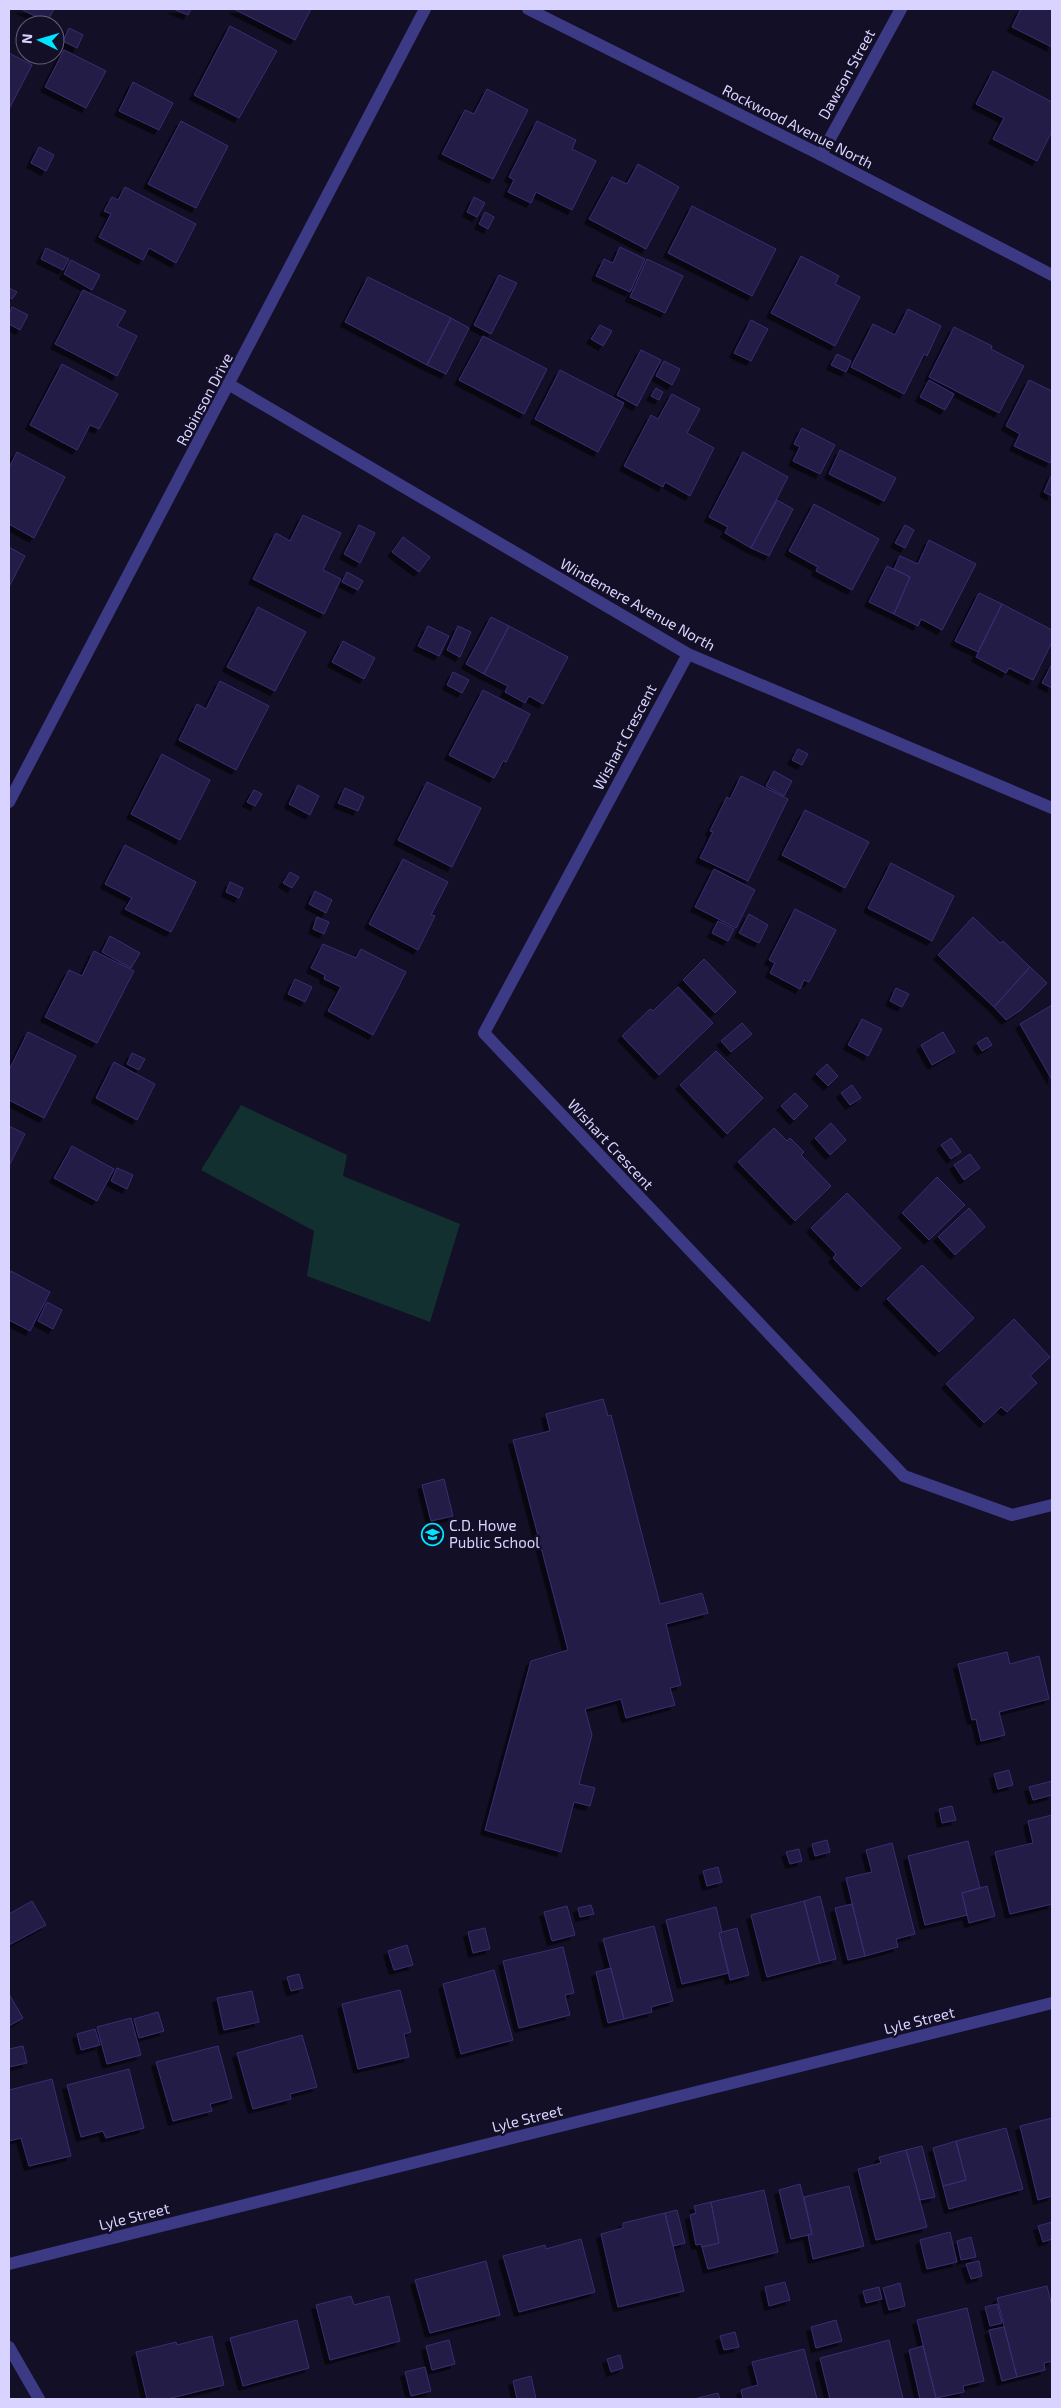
<svg xmlns="http://www.w3.org/2000/svg" width="1061" height="2408" font-family="'Exo 2',sans-serif">
<defs>
<filter id="shadow"><feDropShadow dx="-4.5" dy="4.5" stdDeviation="0" flood-color="#0009"/></filter>
</defs>
<rect width="100%" height="100%" fill="#130f26"/>
<!-- green -->
<path fill="#12302f" d="M241,1105L347,1155L343,1176L460,1224L430,1322L307,1276L314,1231L201,1170Z"/>
<!-- building -->
<path fill="#241b47" stroke="#3b2d73" filter="url(#shadow)" d="M21,9H54L47,22Z
M173,9H191L188,15Z
M234,9H311L295,40Z
M1021,9H1052V47L1012,27Z
M230,26L277,51L239,118L194,95Z
M69,28L83,35L77,48L63,41Z
M64,50L106,71L86,108L45,87Z
M9,53L32,65L9,109Z
M993,71L1052,102V131L1037,161L993,139L1004,118L976,104Z
M133,82L173,103L159,130L119,111Z
M487,89L528,110L493,179L442,154L465,110L474,114Z
M181,121L228,146L196,208L148,184Z
M537,121L576,140L572,149L596,161L572,210L536,192L531,203L508,192L514,180L509,177Z
M39,147L54,155L46,171L31,163Z
M638,164L679,187L646,249L589,219L612,177L627,184Z
M125,187L196,224L176,263L149,248L143,260L99,237L111,214L104,211L112,197L118,200Z
M474,197L485,203L477,217L467,212Z
M692,206L776,249L752,296L668,253Z
M485,212L494,217L488,229L479,224Z
M620,247L645,259L630,292L596,276L604,259L613,263Z
M46,248L69,259L63,270L41,259Z
M801,256L839,276L835,284L860,297L835,346L771,313Z
M647,259L683,276L665,313L630,297Z
M71,260L100,275L92,290L64,274Z
M499,275L517,283L491,334L474,325Z
M368,277L451,318L427,365L345,322Z
M9,288L17,292L12,299L9,297Z
M83,290L126,311L117,326L137,336L117,376L55,344Z
M12,307L28,315L20,330L9,324V315Z
M908,309L941,326L927,356L924,354L904,394L851,367L873,324L895,335Z
M451,318L469,328L446,374L427,365Z
M751,320L768,329L751,361L734,353Z
M600,325L612,331L603,346L591,339Z
M954,327L992,346L991,349L1024,366L999,413L929,377Z
M483,336L547,369L524,414L459,380Z
M641,350L661,360L637,406L617,395Z
M837,354L851,361L846,372L831,365Z
M664,361L680,369L672,385L656,376Z
M62,364L118,394L99,429L90,425L77,450L30,425Z
M560,370L624,403L598,452L535,419Z
M929,380L954,394L945,410L920,397Z
M1029,380L1052,391V458L1050,463L1014,446L1020,434L1006,426Z
M656,388L663,392L659,400L651,396Z
M672,394L700,409L687,433L714,448L690,496L665,482L663,487L624,466L651,415L658,419Z
M802,428L835,445L820,474L793,461L800,447L794,444Z
M840,450L896,478L884,501L829,474Z
M17,452L65,477L34,538L9,524V468Z
M743,452L788,477L751,548L725,533L728,527L709,517Z
M1052,474V496L1044,492Z
M777,500L793,509L769,556L751,548Z
M814,504L879,539L852,590L816,571L818,567L789,551Z
M303,515L341,533L323,570L341,579L324,614L253,579L276,533L290,541Z
M359,525L375,533L360,563L344,554Z
M905,525L914,530L905,548L895,543Z
M403,537L430,557L419,572L392,552Z
M929,540L976,564L942,630L921,619L918,626L894,614L910,577L894,569L900,556L918,564Z
M9,547L25,556L9,587Z
M887,566L910,577L894,614L869,602Z
M347,572L363,581L358,590L342,582Z
M979,593L1002,604L978,652L955,641Z
M1002,604L1052,630V642L1033,680L1009,668L1006,673L976,657Z
M258,607L306,632L275,691L227,667Z
M491,617L509,626L484,674L466,664Z
M428,626L449,636L439,656L418,646Z
M458,626L471,632L460,657L447,650Z
M509,626L568,657L543,704L529,696L525,703L505,692L508,686L484,674Z
M343,641L375,658L364,679L332,662Z
M1052,664V688L1042,683Z
M453,672L469,680L462,693L447,685Z
M220,681L269,706L236,770L179,740L197,704L206,709Z
M483,690L530,714L506,762L503,761L494,778L449,755Z
M798,749L808,754L802,765L792,760Z
M162,754L210,780L180,840L131,814Z
M774,771L792,781L784,796L766,786Z
M741,776L788,799L748,881L700,858L713,832L710,831L727,797L730,799Z
M427,782L481,808L452,867L398,840Z
M298,785L319,796L310,815L289,804Z
M345,788L364,797L358,811L338,803Z
M254,790L262,794L255,806L247,802Z
M805,810L869,842L845,888L782,855Z
M125,845L196,882L171,932L125,909L132,898L105,884Z
M403,859L448,882L431,915L435,916L418,950L369,924Z
M891,863L954,896L932,941L868,908Z
M714,869L755,890L736,928L695,907Z
M290,872L299,877L292,888L283,883Z
M230,882L243,888L239,898L226,892Z
M315,891L332,900L326,913L309,904Z
M795,909L836,930L809,982L804,980L800,989L770,973L775,963L769,960Z
M749,914L768,925L759,943L739,933Z
M317,917L329,922L324,934L313,929Z
M973,917L1000,943L1003,941L1030,967L994,1007L938,955Z
M718,921L734,929L728,941L712,933Z
M110,936L140,953L131,968L102,952Z
M323,944L356,958L361,949L406,972L373,1035L328,1011L341,987L324,979L325,975L311,968Z
M94,951L134,971L97,1043L45,1017L69,970L82,976Z
M704,959L736,992L715,1013L683,980Z
M1030,967L1047,983L1021,1010L1006,1020L994,1007Z
M295,979L312,987L305,1002L288,994Z
M678,987L713,1023L659,1075L622,1036L650,1009L653,1011Z
M896,988L909,994L902,1007L890,1001Z
M1052,1005V1080L1020,1024Z
M862,1019L882,1029L868,1056L848,1045Z
M742,1023L752,1034L731,1052L721,1041Z
M28,1032L76,1056L44,1118L9,1100V1070Z
M943,1032L955,1052L932,1065L921,1045Z
M987,1037L992,1045L982,1051L977,1043Z
M716,1051L763,1098L727,1134L680,1085Z
M132,1053L145,1059L139,1070L127,1064Z
M114,1062L155,1084L137,1120L96,1098Z
M827,1064L838,1076L828,1086L816,1074Z
M852,1085L861,1098L850,1105L841,1093Z
M795,1093L808,1106L794,1120L781,1106Z
M831,1123L846,1140L830,1155L815,1138Z
M9,1126L25,1134L9,1166Z
M774,1128L787,1141L790,1138L804,1152L801,1155L831,1186L795,1221L738,1162Z
M951,1138L961,1152L951,1159L941,1145Z
M72,1146L114,1169L97,1201L54,1178Z
M970,1154L980,1168L964,1180L954,1165Z
M117,1168L133,1175L127,1189L111,1181Z
M937,1177L965,1205L929,1240L902,1213Z
M847,1193L901,1248L861,1287L833,1258L836,1254L811,1228Z
M969,1208L985,1227L955,1255L938,1237Z
M922,1265L974,1318L939,1352L887,1299Z
M11,1271L50,1292L30,1331L9,1320V1275Z
M47,1302L62,1310L53,1329L38,1321Z
M1014,1319L1050,1357L1030,1376L1037,1383L1007,1412L1001,1407L984,1423L946,1384Z
M603,1399L608,1416L611,1415L660,1604L702,1593L708,1613L666,1624L681,1685L670,1688L675,1705L626,1718L621,1699L585,1709L592,1735L579,1784L595,1788L590,1806L574,1802L561,1852L485,1830L531,1661L568,1650L513,1440L550,1431L546,1414Z
M444,1479L453,1516L431,1521L422,1485Z
M1007,1652L1010,1664L1039,1656L1049,1699L999,1712L1005,1735L981,1741L976,1719L972,1720L958,1664Z
M1009,1770L1013,1785L998,1789L994,1774Z
M1052,1781V1795L1033,1800L1029,1787Z
M952,1806L956,1820L942,1823L939,1809Z
M1052,1815V1904L1010,1914L995,1852L1033,1843L1028,1821Z
M827,1840L830,1852L815,1856L812,1844Z
M968,1841L980,1888L962,1893L967,1915L925,1925L908,1856Z
M892,1843L915,1934L896,1939L898,1947L865,1956L846,1878L872,1872L866,1850Z
M799,1849L802,1861L790,1864L786,1852Z
M718,1867L722,1882L707,1886L703,1871Z
M987,1886L995,1916L969,1923L962,1893Z
M820,1896L836,1959L820,1963L804,1901Z
M32,1901L46,1925L9,1945V1914Z
M804,1901L820,1963L767,1977L751,1915Z
M852,1904L865,1956L848,1960L835,1908Z
M591,1905L594,1914L580,1917L578,1908Z
M567,1906L575,1935L552,1941L544,1912Z
M716,1907L722,1932L719,1933L729,1973L682,1984L666,1920Z
M654,1926L673,2001L651,2007L652,2012L624,2019L603,1939Z
M485,1928L490,1949L473,1953L468,1932Z
M737,1928L749,1975L730,1980L719,1933Z
M407,1945L413,1965L394,1970L388,1951Z
M563,1947L574,1993L565,1995L570,2015L519,2028L503,1961Z
M611,1968L624,2019L608,2023L596,1972Z
M494,1970L513,2040L461,2054L443,1984Z
M299,1974L303,1988L291,1991L287,1977Z
M400,1990L411,2032L404,2034L409,2057L358,2069L342,2004Z
M252,1991L259,2022L224,2030L217,1998Z
M9,1994L23,2018L9,2026Z
M158,2012L164,2031L139,2038L134,2019Z
M131,2018L141,2055L107,2064L97,2027Z
M95,2029L100,2045L81,2050L77,2034Z
M302,2035L317,2087L290,2094L291,2099L253,2109L237,2053Z
M23,2046L27,2063L9,2067V2049Z
M218,2046L232,2098L210,2104L212,2111L173,2121L156,2062Z
M129,2069L144,2128L106,2138L103,2131L81,2137L67,2085Z
M52,2079L71,2156L29,2166L21,2138L9,2141V2090Z
M1052,2118V2196L1038,2200L1020,2126Z
M1006,2128L1023,2189L949,2209L943,2186L966,2180L956,2141Z
M956,2141L966,2180L943,2186L933,2148Z
M922,2146L935,2197L920,2200L906,2150Z
M906,2150L927,2227L876,2240L858,2169L881,2163L879,2157Z
M800,2184L812,2234L791,2239L779,2190Z
M849,2186L864,2246L813,2259L808,2235L812,2234L804,2197Z
M764,2190L778,2252L708,2269L702,2247L719,2243L711,2202Z
M711,2202L719,2243L702,2247L701,2244L696,2245L690,2215L696,2213L694,2206Z
M677,2210L685,2243L673,2246L665,2213Z
M665,2213L684,2291L618,2307L601,2234L623,2228V2223Z
M1052,2222V2239L1043,2242L1038,2226Z
M950,2232L957,2262L927,2269L920,2240Z
M971,2237L976,2257L961,2260L957,2241Z
M581,2239L595,2292L519,2312L503,2256L545,2245L546,2249Z
M486,2261L500,2315L430,2333L415,2280Z
M979,2261L982,2276L971,2279L966,2264Z
M785,2282L790,2300L769,2306L765,2287Z
M900,2283L905,2306L889,2310L883,2288Z
M1047,2286L1052,2306V2361L1044,2363L1045,2370L1017,2377L997,2298Z
M879,2287L882,2299L866,2303L863,2291Z
M351,2296L354,2305L389,2296L400,2341L330,2360L316,2305Z
M997,2304L1002,2323L990,2326L985,2307Z
M967,2308L984,2381L963,2386L964,2392L936,2398L917,2320Z
M297,2320L309,2368L243,2386L230,2338Z
M836,2320L842,2341L816,2348L811,2327Z
M1004,2327L1017,2377L1002,2381L989,2330Z
M735,2332L739,2347L724,2350L720,2336Z
M212,2336L224,2385L167,2399H147L136,2352L176,2342L177,2345Z
M449,2340L455,2364L432,2370L426,2346Z
M889,2340L903,2399H830L820,2358Z
M923,2346L936,2398L933,2399H920L909,2350Z
M804,2349L817,2399H743L741,2390L758,2385L752,2362Z
M620,2355L623,2368L611,2372L607,2359Z
M425,2367L431,2391L411,2396L405,2372Z
M531,2376L536,2399H517L513,2381Z
M718,2393L720,2399H694Z"/>
<g fill="none" stroke-linecap="round" stroke-linejoin="round">
<!-- minor -->
<path stroke="#3d3a85" stroke-width="12" d="M821,155L901,9
M230,385L688,654L1052,808
M688,654L484,1033L904,1476L1012,1515L1052,1505
M9,802L425,9
M9,2264L1052,2003
M9,2347L39,2399"/>
<!-- tertiary -->
<path stroke="#3d3a85" stroke-width="12" d="M528,9L821,155L1052,275"/>
</g>
<!-- icons -->
<defs>
<symbol id="school-ring" viewBox="-11 -11 22 22"><circle r="9.5" fill="#130f26" stroke="#00e5ff" stroke-width="1.5"/><path d="M0-5L7-2L0 1L-7-2ZM-4 1L0 2.5L4 1V4Q0 6-4 4Z" fill="#00e5ff"/></symbol>
</defs>
<g fill-rule="evenodd">
<use href="#school-ring" x="420" y="1522" width="25" height="25"/>
</g>
<g text-anchor="middle" dominant-baseline="central" stroke-width="5" stroke-linejoin="round" paint-order="stroke">
<!-- street labels -->
<g font-size="15" fill="#d9d4ff" stroke="#130f26">
<text transform="translate(846 74) rotate(-61)">Dawson Street</text>
<text transform="translate(798 126) rotate(27)">Rockwood Avenue North</text>
<text transform="translate(204 399) rotate(-62)">Robinson Drive</text>
<text transform="translate(638 604) rotate(29)">Windemere Avenue North</text>
<text transform="translate(624 737) rotate(-62)">Wishart Crescent</text>
<text transform="translate(611 1144) rotate(47)">Wishart Crescent</text>
<text transform="translate(919 2020) rotate(-14)">Lyle Street</text>
<text transform="translate(527 2118) rotate(-14)">Lyle Street</text>
<text transform="translate(134 2216) rotate(-14)">Lyle Street</text>
</g>
<!-- poi labels -->
<g font-size="15" fill="#d9d4ff" stroke="#130f26" text-anchor="start">
<text x="449" y="1525">C.D. Howe<tspan x="449" dy="17">Public School</tspan></text>
</g>
</g>
<!-- border -->
<rect width="1061" height="2408" fill="none" stroke="#d9d4ff" stroke-width="20"/>
<!-- north arrow -->
<g transform="translate(40 40) rotate(275)"><circle r="24" fill="#130f26" stroke="#625e7d"/>
<path d="M0-4L9 19L0 12L-9 19Z" fill="#00e5ff"/>
<text y="-8" font-size="14" font-weight="bold" text-anchor="middle" fill="#d9d4ff">N</text>
</g>
</svg>
